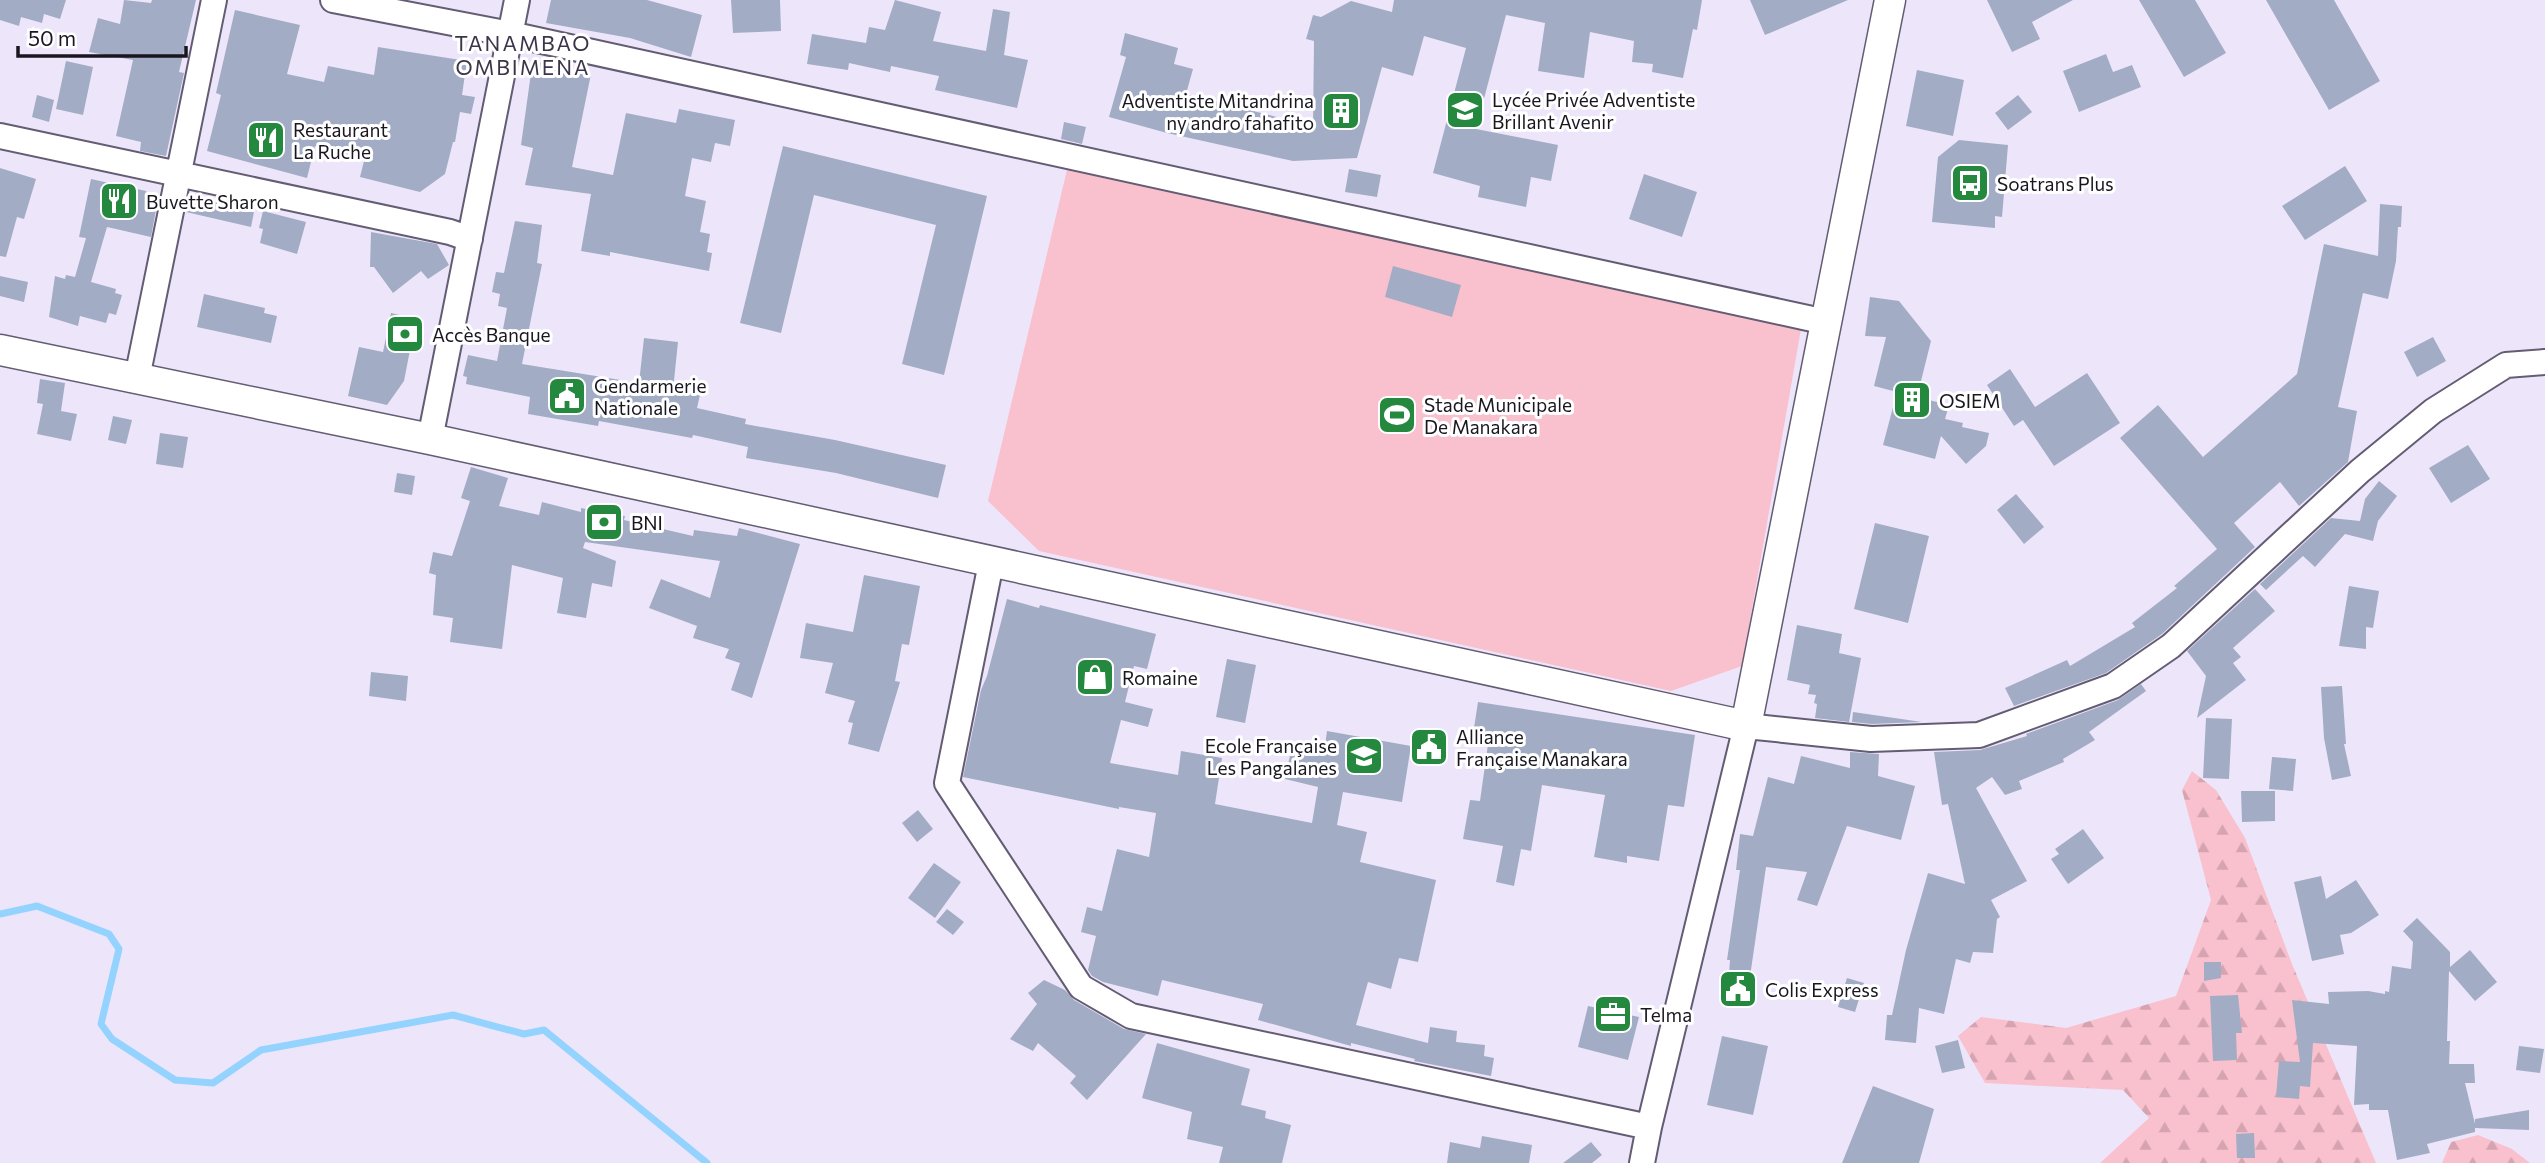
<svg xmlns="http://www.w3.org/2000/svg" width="2545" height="1163" font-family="Commissioner,sans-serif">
<defs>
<pattern id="forest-firs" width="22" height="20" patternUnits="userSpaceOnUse" patternTransform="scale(1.75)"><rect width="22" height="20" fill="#f9c0ce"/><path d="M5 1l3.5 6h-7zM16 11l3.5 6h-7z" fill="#d5a4b0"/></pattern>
</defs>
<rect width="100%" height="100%" fill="#ede6fb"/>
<!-- forest -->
<path fill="url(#forest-firs)" d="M2192,771L2216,790L2245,838L2292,964L2376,1163H2100L2149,1118L2123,1090L1985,1083L1958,1036L1981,1017L2066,1028L2176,996L2211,900L2182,790Z
M2478,1135L2512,1149L2530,1163H2442L2451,1142Z"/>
<!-- pitch -->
<path fill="#f9c0ce" d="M1071,153L1801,329L1742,666L1671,691L1039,551L988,501Z"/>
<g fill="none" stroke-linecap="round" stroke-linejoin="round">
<!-- stream -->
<path stroke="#95d3ff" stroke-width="7" d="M0,914L37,906L109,934L119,949L101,1024L112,1039L175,1080L213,1083L261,1050L453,1015L524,1034L544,1030L707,1163"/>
</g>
<!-- building -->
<path fill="#a3acc5" d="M0,0H66L60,19L44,14L42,23L21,17L19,26L0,20Z
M124,0L151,3L152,0H196L179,72L184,73L166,156L140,151L141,142L116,136L133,60L89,52L98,18L120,24Z
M551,0H647L702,15L691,57L630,38L546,23Z
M731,0H780L781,31L733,33Z
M895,0L941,12L933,41L986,51L993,9L1010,12L1004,55L1028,60L1017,108L935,90L939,76L891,66L890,72L849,63L848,70L807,64L812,34L866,43L869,27L885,30Z
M1394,0H1702L1697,30L1693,29L1683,78L1652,72L1653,64L1632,62L1634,41L1590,32L1584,78L1538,71L1545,23L1506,15L1476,129L1558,145L1551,181L1531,177L1526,207L1478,197L1480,186L1433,173L1466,48L1424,36L1413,76L1382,67L1357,158L1293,161L1167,133L1109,117L1126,57L1120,55L1125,33L1178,48L1174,64L1193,69L1186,94L1313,126L1314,41L1306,39L1313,15L1321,17L1351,1L1392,12Z
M1750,0H1848L1765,35Z
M1987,0H2073L2032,22L2040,39L2012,52Z
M2139,0H2195L2226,53L2184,77Z
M2266,0H2334L2380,81L2329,110Z
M235,10L300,25L287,74L324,82L328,66L374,75L378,47L467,61L462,95L475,97L471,114L460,112L455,142H453L445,174L420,192L360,177L364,161L315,146L307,178L207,151L221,95L216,93Z
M2106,54L2113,72L2132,65L2141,87L2079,112L2063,71Z
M544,59L551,66L591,74L572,167L613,175L626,113L676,123L679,109L735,120L730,146L715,143L711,162L692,158L685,196L706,201L700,232L710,234L707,252L712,253L709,271L610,252V256L581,251L591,194L525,185L533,148L521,145L531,73Z
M66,61L93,67L83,115L56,109Z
M1917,70L1964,80L1953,136L1906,126Z
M37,95L54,100L49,122L32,117Z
M2018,95L2032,112L2008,130L1995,113Z
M1064,122L1086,127L1082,144L1061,139Z
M1959,140L2008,145L2002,217L1995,216V228L1932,222L1938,157Z
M783,146L987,196L944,375L902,364L936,225L814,195L781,333L740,323Z
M2345,166L2367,201L2305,240L2282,206Z
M0,168L36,179L24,219L17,217L6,257L0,256Z
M1349,169L1381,175L1377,197L1345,192Z
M1644,174L1697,192L1682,237L1629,219Z
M91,179L146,191L156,210L151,237L107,227L91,282L116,289L115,293L122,295L116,315L109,313L106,323L80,316L78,326L49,317L55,276L65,279L66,275L75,277L86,238L79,237Z
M189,195L254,212L251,227L186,212Z
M2380,204L2402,206L2401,227H2398L2396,261L2388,299L2363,293L2338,407L2357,411L2348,462L2299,506L2280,482L2234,523L2255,547L2162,634L2106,673L2014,706L2005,688L2067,660L2070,666L2135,627L2132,623L2177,588L2174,586L2217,549L2120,438L2158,405L2203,457L2297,374L2324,244L2378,256Z
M263,211L306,222L297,254L260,243L263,229L259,228Z
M515,221L542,225L537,263L542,264L522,364L639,383L644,338L678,342L673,390L700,395L697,408L746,419L745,424L835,440L946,465L938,498L836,473L746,458L748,447L693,435L692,438L599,421L598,426L528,414L530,397L466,384L467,377L463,376L468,355L497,361L507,308L498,306L500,294L492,292L496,272L504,273Z
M371,232L437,244L449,265L428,279L421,271L393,293L374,267H370Z
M1393,266L1461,285L1452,317L1385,297Z
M0,276L28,282L24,302L0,296Z
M204,294L265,308L264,313L277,316L271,343L197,327Z
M1870,297L1899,301L1931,341L1917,397L1949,405L1945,419L1963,423L1962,427L1989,433L1986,446L1966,464L1941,436L1935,459L1883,445L1897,392L1874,386L1886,337L1865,336Z
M391,313L416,319L404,381L387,405L348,396L359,347L383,352Z
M2433,337L2446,361L2417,377L2404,352Z
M2010,369L2035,407L2087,373L2120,423L2054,466L2023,420L2014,426L1987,385Z
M40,379L65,383L61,411L77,414L71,441L37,434L43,404L37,403Z
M113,416L132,420L126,444L108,440Z
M160,433L188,437L183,468L156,464Z
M2468,445L2490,479L2451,503L2429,468Z
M471,467L508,478L499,506L539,515L542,502L581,512V508L625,516L624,520L693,536L694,530L737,536L739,528L800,544L752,698L731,690L740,663L725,658L729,649L693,638L697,626L649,608L661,579L710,598L720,561L585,542L583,548L616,561L612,587L592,583L586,618L557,613L563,578L512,565L502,649L450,642L453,618L433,615L436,575L429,573L433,552L452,556L470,501L461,498Z
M397,473L415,476L412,495L394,492Z
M2379,481L2397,496L2378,521L2373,541L2345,534L2315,567L2303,556L2266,590L2260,584L2331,518L2360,521L2365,499Z
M2016,494L2044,527L2024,544L1997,510Z
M1875,523L1929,536L1908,623L1854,609Z
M864,575L920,586L909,645L902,644L895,681L900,682L879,752L848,744L853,723L848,722L855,701L825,693L833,663L800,658L806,623L853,632Z
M2349,586L2379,591L2373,628L2366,627V649L2339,646Z
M2255,589L2275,611L2233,648L2241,657L2233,663L2246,680L2197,718L2206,676L2187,651Z
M1007,599L1039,608L1040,605L1156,634L1147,669L1134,666L1125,702L1153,709L1148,727L1121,720L1110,763L1178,775L1181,751L1222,758L1215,804L1312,823L1318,787L1285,779L1292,746L1324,754L1327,731L1411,746L1402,802L1343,792L1337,825L1367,832L1360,862L1436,880L1418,962L1399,958L1391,989L1368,982L1356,1025L1428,1043L1430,1027L1457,1031L1456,1042L1485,1045L1484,1056L1494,1058L1491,1076L1414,1061L1415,1059L1351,1043V1046L1258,1020L1263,1004L1162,980L1158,996L1103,982L1092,976L1088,970L1096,936L1081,932L1087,907L1102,911L1117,849L1149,857L1156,813L1119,807V809L963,777L981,690L987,676Z
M1797,625L1842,634L1839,653L1861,658L1849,722L1815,718L1817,704L1814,703L1816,695L1808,694L1810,685L1787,680Z
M1227,659L1256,665L1245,723L1216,717Z
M371,672L408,676L406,701L369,696Z
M2141,684L2146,691L2089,732L2095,740L2063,759L2064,762L2019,781L2022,789L2005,795L1992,777L1976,788L2027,881L1991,900L2000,917L1997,919L1993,953L1973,952L1970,963L1956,959L1944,1014L1919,1008L1916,1043L1885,1040L1887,1015H1892L1906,950L1928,873L1965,884L1948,804L1942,805L1934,752L1980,750L2027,736L2026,734L2118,700Z
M2342,686L2346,744H2344L2351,776L2332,780L2324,738L2321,687Z
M1478,702L1695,735L1684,807L1668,805L1659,861L1627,856V863L1594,857L1605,795L1542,785L1531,851L1521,849L1514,886L1496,882L1503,846L1463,839L1470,800L1480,801L1488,744L1472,741Z
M1853,712L1922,722L1872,724L1852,722Z
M2206,718L2232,719L2229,779L2203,778Z
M1850,752L1879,754L1878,776L1915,786L1901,840L1847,826L1817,906L1797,900L1807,872L1766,867L1746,1004L1727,1002L1730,960H1727L1740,870H1736L1740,834L1753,836L1768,777L1794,784L1801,756L1850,768Z
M2272,757L2296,759L2293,791L2269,789Z
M2241,791H2275V821L2242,822Z
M918,810L933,829L917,842L902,823Z
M2083,829L2104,858L2068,884L2051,859L2059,854L2055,849Z
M934,863L961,882L935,918L908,898Z
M2321,876L2326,899L2356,880L2379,915L2351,933L2340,935L2344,954L2312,961L2294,882Z
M947,909L964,922L953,935L936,922Z
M2417,918L2450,952V967L2470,950L2497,982L2475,1001L2449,971L2447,1041H2450L2449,1064H2474L2475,1083H2465L2475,1124V1119L2529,1110V1130L2475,1128V1124V1132L2427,1144L2430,1153L2397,1160L2388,1110H2369V1104L2354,1105L2357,1046L2313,1043L2310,1087L2300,1086L2299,1099L2276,1097L2279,1061L2300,1062L2292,1000L2329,1004L2328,992L2368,991L2385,994V991L2389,992L2392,966L2411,969L2413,942L2403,931Z
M2204,962H2221V978L2204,981Z
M1847,978L1864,983L1855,1012L1838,1007Z
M1044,980L1065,990L1074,1000L1124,1029L1146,1034L1087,1100L1070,1083L1076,1076L1038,1043L1033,1051L1010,1039L1037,1004L1028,993Z
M2238,995L2242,1033H2236L2237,1060L2213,1061L2210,996Z
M1588,1006L1639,1017L1628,1060L1578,1047Z
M1722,1036L1768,1046L1753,1115L1707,1105Z
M1958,1040L1965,1068L1942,1073L1935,1046Z
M1157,1043L1250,1069L1241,1105L1266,1111L1265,1118L1291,1125L1282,1163H1219L1223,1147L1187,1139L1192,1112L1142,1098Z
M2519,1046L2544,1049L2540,1073L2516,1070Z
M1873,1086L1934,1109L1919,1163H1842Z
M2254,1133L2255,1158H2237L2236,1134Z
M1482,1136L1532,1145L1529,1163H1447L1450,1142L1480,1148Z
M1591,1142L1602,1155L1592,1163H1563Z"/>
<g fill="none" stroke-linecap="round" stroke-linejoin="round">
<defs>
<path id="minor" d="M333,0L510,34L1826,322
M0,136L450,232L470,239
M137,378L214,0
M430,439L517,0
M991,563L947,783L1081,987L1131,1016L1649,1127
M1642,1163L1649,1127L1746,726L1871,739L1979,735L2113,686L2171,646L2360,471L2433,411L2506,365L2545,362"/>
<path id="major" d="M0,350L430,439L1746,726L1890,0"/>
</defs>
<!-- minor casing -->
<use href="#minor" stroke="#635c72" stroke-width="28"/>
<!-- major casing -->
<use href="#major" stroke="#635c72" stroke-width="33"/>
<!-- minor -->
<use href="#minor" stroke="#fff" stroke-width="24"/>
<!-- major -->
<use href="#major" stroke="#fff" stroke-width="30"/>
</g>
<!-- icons -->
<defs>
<symbol id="school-square" viewBox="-11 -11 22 22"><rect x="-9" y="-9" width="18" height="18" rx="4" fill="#24893e" stroke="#fff"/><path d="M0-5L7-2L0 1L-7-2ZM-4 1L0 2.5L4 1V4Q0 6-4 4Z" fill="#fff"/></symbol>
<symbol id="building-square" viewBox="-11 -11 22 22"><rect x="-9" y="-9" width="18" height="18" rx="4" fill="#24893e" stroke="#fff"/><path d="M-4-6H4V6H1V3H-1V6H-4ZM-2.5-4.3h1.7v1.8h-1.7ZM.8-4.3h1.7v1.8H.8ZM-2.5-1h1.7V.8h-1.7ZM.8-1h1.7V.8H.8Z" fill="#fff"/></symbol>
<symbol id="restaurant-square" viewBox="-11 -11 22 22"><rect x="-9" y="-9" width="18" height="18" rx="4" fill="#24893e" stroke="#fff"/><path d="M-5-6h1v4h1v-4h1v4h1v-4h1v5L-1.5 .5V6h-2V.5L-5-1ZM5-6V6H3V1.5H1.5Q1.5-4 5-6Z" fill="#fff"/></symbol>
<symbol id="bus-square" viewBox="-11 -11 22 22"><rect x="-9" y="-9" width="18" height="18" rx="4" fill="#24893e" stroke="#fff"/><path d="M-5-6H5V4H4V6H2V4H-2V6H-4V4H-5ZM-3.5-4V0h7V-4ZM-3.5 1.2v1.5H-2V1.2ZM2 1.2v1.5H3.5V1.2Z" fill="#fff"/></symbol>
<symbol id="bank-square" viewBox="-11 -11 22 22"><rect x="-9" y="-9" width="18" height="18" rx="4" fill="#24893e" stroke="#fff"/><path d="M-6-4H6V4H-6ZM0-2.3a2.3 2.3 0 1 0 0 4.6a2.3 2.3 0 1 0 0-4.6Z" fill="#fff"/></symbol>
<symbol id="civic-square" viewBox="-11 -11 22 22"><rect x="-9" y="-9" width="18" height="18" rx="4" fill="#24893e" stroke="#fff"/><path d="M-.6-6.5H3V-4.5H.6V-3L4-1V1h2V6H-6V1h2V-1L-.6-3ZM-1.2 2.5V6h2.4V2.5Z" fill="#fff"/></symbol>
<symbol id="stadium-square" viewBox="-11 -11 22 22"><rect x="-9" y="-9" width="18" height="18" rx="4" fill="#24893e" stroke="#fff"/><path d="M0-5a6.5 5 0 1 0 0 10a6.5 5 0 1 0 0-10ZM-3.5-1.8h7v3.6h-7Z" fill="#fff"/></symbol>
<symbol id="shop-square" viewBox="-11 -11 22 22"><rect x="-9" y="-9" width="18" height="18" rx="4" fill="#24893e" stroke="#fff"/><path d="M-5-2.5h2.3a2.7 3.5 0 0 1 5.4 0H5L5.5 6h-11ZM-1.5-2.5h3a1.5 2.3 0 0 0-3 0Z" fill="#fff"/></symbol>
<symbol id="office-square" viewBox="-11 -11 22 22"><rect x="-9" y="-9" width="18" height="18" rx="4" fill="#24893e" stroke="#fff"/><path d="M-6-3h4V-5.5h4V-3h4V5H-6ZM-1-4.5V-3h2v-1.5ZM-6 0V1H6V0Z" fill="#fff"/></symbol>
</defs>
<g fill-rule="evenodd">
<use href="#school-square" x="1443" y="88" width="44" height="44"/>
<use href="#building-square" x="1319" y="89" width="44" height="44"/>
<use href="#restaurant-square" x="244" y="118" width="44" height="44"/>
<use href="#bus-square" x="1948" y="161" width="44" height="44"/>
<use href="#restaurant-square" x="97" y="179" width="44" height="44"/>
<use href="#bank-square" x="383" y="312" width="44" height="44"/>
<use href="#civic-square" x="545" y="374" width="44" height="44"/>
<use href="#building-square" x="1890" y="378" width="44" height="44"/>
<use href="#stadium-square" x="1375" y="393" width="44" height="44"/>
<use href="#bank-square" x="582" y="500" width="44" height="44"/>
<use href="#shop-square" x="1073" y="655" width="44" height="44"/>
<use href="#civic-square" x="1407" y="725" width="44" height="44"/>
<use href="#school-square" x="1342" y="734" width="44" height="44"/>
<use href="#civic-square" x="1716" y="967" width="44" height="44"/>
<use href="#office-square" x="1591" y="992" width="44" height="44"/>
</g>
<g text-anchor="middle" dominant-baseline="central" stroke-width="6" stroke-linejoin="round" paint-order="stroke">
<!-- poi labels -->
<g font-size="19" fill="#19161f" stroke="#fff" text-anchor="start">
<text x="1492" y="99">Lycée Privée Adventiste<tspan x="1492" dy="22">Brillant Avenir</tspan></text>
<text x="1314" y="100" text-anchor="end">Adventiste Mitandrina<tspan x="1314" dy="22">ny andro fahafito</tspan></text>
<text x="293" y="129">Restaurant<tspan x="293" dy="22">La Ruche</tspan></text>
<text x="1997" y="183">Soatrans Plus</text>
<text x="146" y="201">Buvette Sharon</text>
<text x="432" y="334">Accès Banque</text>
<text x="594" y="385">Gendarmerie<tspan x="594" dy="22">Nationale</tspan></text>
<text x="1939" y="400">OSIEM</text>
<text x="1424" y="404">Stade Municipale<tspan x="1424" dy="22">De Manakara</tspan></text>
<text x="631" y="522">BNI</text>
<text x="1122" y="677">Romaine</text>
<text x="1456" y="736">Alliance<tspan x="1456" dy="22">Française Manakara</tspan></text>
<text x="1337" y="745" text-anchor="end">Ecole Française<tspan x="1337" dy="22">Les Pangalanes</tspan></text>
<text x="1765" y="989">Colis Express</text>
<text x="1640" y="1014">Telma</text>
</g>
<!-- neighbourhood labels -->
<g font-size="21" letter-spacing="2" fill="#3c3549" stroke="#fff">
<text x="523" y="42">TANAMBAO<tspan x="523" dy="24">OMBIMENA</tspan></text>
</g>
</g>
<!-- scale -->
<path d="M18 46v10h168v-10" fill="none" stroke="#19161f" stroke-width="3.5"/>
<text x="28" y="46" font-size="21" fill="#19161f" stroke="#ffffff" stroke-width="5" paint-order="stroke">50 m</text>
</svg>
